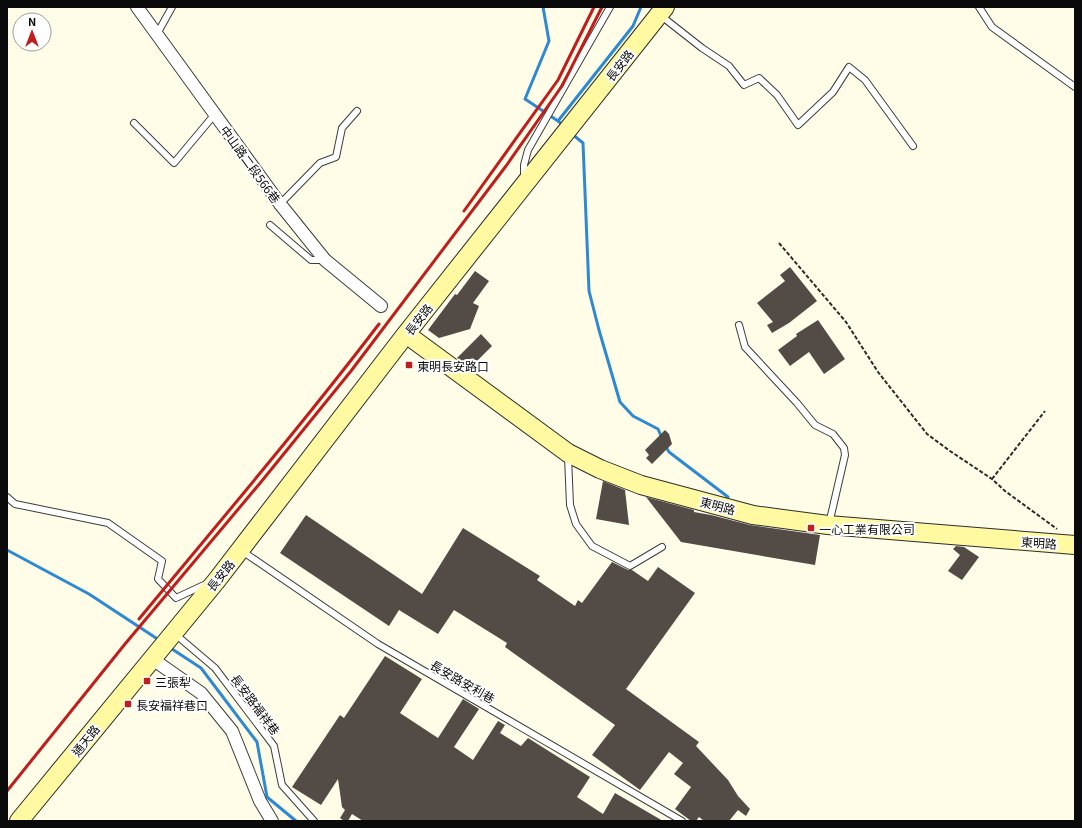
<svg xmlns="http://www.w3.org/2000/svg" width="1082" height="828" font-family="Georgia,'Noto Sans TC',serif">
<rect width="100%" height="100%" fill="#fffce7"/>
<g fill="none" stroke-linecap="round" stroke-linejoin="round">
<!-- stream -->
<path stroke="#2d89d3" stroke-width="3" d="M543,7L549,41L525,99L558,121
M564,126L558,121L633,26L641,7
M572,134L583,143L589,291L599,330L620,402L633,416L658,429L662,438
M666,447L669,452L728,497
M7,550L89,594L156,638
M172,649L201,668L257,742L267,797L296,821"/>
</g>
<!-- building -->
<path fill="#534c46" d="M790,267L817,301L789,323L772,333L767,325L773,322L757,303L785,281L780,275Z
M475,271L489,281L473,303L479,306L470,329L439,338L428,330L455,294L457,295Z
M818,320L845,359L824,374L809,352L790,366L778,350L797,336L796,334Z
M481,334L492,346L470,368L457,358Z
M665,430L669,434L672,444L652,464L646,458L649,455L645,450Z
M603,481L625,490L629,525L596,519Z
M646,497L694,510V512L711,515L750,525L820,535L815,565L681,542Z
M306,515L422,594L463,528L540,576L537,580L575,606L578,600L582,603L612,562L628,570H632L648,581L658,567L695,593L626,689L699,742L696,746L728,780L738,796L750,809L746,816L738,810L729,821H704L699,817L696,821H691L675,809L691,787L674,774L683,763L669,752L640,790L592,755L615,725L505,647L507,643L454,610L438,634L399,610L389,626L280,553Z
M956,546L964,547L979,557L962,580L948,571L960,555L953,549Z
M385,656L422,679L400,713L438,738L463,699L479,709L454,747L473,760L498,721L505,725L500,733L521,746L528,738L590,777L577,797L603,814L615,793L663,821H363L352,814L348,821H344L340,818L345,810L342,807L338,779L321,805L292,787L340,715L344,718Z"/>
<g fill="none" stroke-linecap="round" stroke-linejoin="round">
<defs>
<path id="lane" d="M979,7L992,27L1075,87
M660,15L702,48L729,66L744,85L759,78L777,95L798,125L833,92L849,67L865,80L913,146
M157,34L172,7
M134,123L174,163L215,114
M524,177V165L528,150L610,7
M280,204L320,163L336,157L342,128L357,111
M270,225L311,260H325
M739,325L745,347L797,403L815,425L833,434L844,448L845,455L829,524
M568,457L570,505L576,524L592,546L630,566L662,547
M7,497L15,504L108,523L162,561L158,579L176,598L206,584
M242,551L378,644L682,821
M175,634L215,668L274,746L282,785L314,821"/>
<path id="street" d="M137,7L280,204L325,260L381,306
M151,658L201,693L232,731L260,801L272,821"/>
<path id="secondary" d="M406,334L568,453L600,469L641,485L753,515L828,525L1075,545
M19,821L217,580L406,334L665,7"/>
</defs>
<!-- lane casing -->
<use href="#lane" stroke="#3d3d3d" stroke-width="8"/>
<!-- street casing -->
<use href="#street" stroke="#3d3d3d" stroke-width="14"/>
<!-- secondary casing -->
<use href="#secondary" stroke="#2c2c2c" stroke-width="20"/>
<!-- path -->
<path stroke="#2c2c2c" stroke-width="2" stroke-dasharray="4 2" stroke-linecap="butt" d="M779,243L846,322L878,372L927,434L950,451L992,479L1005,491L1057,529
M992,479L1045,411"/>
<!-- lane -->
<use href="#lane" stroke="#fff" stroke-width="6"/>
<!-- street -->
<use href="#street" stroke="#fff" stroke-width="12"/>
<!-- secondary -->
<use href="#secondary" stroke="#fff9a2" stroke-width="18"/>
<!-- rail -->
<path stroke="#bf1e1d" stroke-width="3" d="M464,211L558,80L594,7
M139,619C220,521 302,425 379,324
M7,791L125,644L261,482L351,371L506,166L562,86L602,7"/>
</g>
<!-- markers -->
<g fill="#bf1e1d" stroke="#fff" stroke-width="1.5">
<rect x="405" y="361" width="8" height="8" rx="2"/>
<rect x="807" y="524" width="8" height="8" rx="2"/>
<rect x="143" y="677" width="8" height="8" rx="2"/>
<rect x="124" y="700" width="8" height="8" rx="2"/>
</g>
<g text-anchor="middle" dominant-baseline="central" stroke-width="4" stroke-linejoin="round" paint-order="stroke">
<!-- street labels -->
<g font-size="12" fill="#0a0a0a" stroke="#fff">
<text transform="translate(619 65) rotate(-52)">長安路</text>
<text transform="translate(251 164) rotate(54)">中山路二段566巷</text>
<text transform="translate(418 319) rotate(-52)">長安路</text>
<text transform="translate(718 505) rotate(15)">東明路</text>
<text transform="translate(1039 542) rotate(4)">東明路</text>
<text transform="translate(220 575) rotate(-51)">長安路</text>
<text transform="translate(463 681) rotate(30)">長安路安利巷</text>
<text transform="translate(256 704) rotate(53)">長安路福祥巷</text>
<text transform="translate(85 740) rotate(-51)">通天路</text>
</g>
<!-- poi labels -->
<g font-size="12" fill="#0a0a0a" stroke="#fff" text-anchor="start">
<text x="417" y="365">東明長安路口</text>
<text x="819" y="528">一心工業有限公司</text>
<text x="155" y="681">三張犁</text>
<text x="136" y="704">長安福祥巷口</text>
</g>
</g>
<!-- border -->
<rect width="1082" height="828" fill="none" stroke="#0a0a0a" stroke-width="16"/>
<!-- north arrow -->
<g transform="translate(32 32)"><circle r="19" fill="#ffffff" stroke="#9d9d9d"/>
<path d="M0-3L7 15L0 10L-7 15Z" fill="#bf1e1d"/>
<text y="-6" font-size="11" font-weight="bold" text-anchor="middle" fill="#0a0a0a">N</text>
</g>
</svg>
